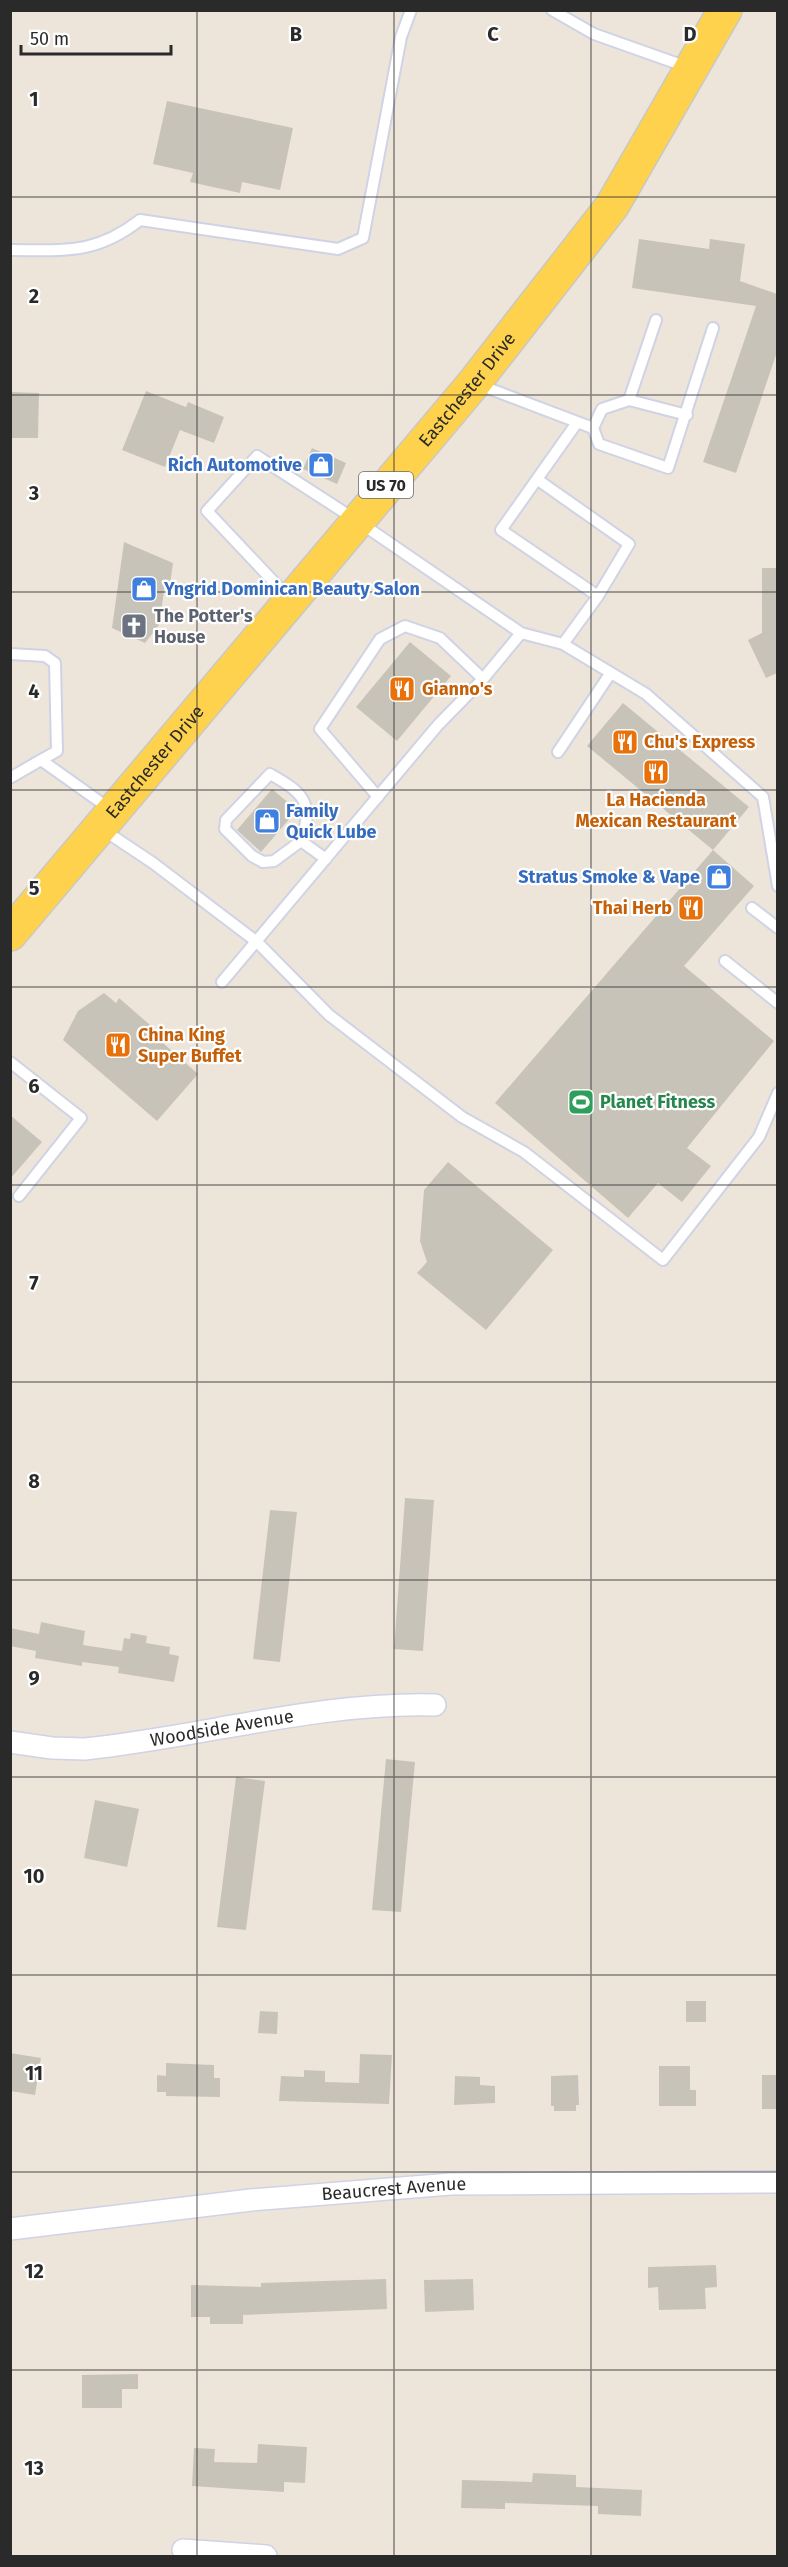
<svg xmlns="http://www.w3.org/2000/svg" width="788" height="2567" font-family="'Fira Sans',sans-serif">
<rect width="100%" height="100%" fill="#ede5da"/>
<!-- building -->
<path fill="#c8c3b9" d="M167,101L293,128L280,190L242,182L240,193L190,182L193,173L153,164Z
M639,239L709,249L710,239L745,244L740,281L777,294V352L736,473L703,462L756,306L632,288Z
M146,391L186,407L188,402L224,417L214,443L180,430L165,467L122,450Z
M10,392L39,393L38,438H10Z
M312,448L346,463L337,484L303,469Z
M124,542L173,563L170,585L165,584L159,625L145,643L112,628Z
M762,568H777V673L766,678L748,640L762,633Z
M410,642L451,676L397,741L356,707Z
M623,703L749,807L713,850L587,746Z
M272,789L297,810L261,852L237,830Z
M713,850L754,886L684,966L774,1041L687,1148L711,1166L682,1202L658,1183L628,1218L495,1103Z
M104,993L116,1003L119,998L157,1031L154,1035L198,1074L157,1121L63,1040L78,1011Z
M10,1115L42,1142L10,1179Z
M448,1162L553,1250L486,1330L417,1273L427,1262L420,1241L424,1190Z
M405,1498L434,1500L423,1651L394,1649Z
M270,1510L297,1512L280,1662L253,1659Z
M41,1622L85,1631L83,1645L122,1651L124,1638L130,1639L131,1633L147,1636L146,1643L170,1647L169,1654L179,1656L174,1682L118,1673L119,1667L82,1662V1666L35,1658L36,1651L10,1646V1628L39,1634Z
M386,1759L415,1762L401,1912L372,1910Z
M236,1777L265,1781L246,1930L217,1927Z
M95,1800L139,1809L127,1867L84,1858Z
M686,2001H706V2022H686Z
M260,2011L278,2012L277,2034L258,2033Z
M10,2053L41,2058L35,2095L10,2091Z
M360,2054L392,2055L389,2104L279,2101L281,2076L304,2077V2070L325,2071V2082L359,2083Z
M166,2063L214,2065V2078H220V2097L166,2096V2092H157V2075L166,2076Z
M659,2066H690V2090H696V2106H659Z
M578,2075L579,2105H576V2111H554V2106H551V2076Z
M762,2075H777V2109H762Z
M455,2076L480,2077V2085L495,2086V2103L454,2105Z
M716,2265L717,2287L705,2288L706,2309L659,2310L658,2287L648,2288V2267Z
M386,2279L387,2309L243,2315V2324H210V2317H191V2285L261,2287V2283Z
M473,2279L474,2310L425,2312L424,2280Z
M138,2374V2389H122V2408H82V2375Z
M258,2444L307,2447L305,2483L284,2482V2492L192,2486L194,2448L215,2449L214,2462L257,2463Z
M533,2473L576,2475V2487L642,2490L641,2516L598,2514V2506L505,2503V2509L461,2508L462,2480L532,2482Z"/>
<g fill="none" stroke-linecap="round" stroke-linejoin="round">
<defs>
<path id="service" d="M552,10L594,34L687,67
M10,250C65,250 95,255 140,220L338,249L363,238L401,37L411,10
M477,384L593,428L599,444L668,468L713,328
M629,400L656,320
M576,424L501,530L598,596
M593,428L602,409L629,400L687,415
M538,480L629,544L598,596L563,644
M521,633L563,644L646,694L763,797L778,886
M10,654L45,656L55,663L57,751L41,760
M558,752L610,674
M10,778L41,760L110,809
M378,797L320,729L380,639L405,626L440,638L483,679
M102,829L153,863L257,942L329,1015L462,1117L524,1152L663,1260L759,1137L778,1093
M301,841L274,861L263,862L252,856L225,829L226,820L270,774C302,792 315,802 301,841L326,859
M752,908L778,928
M725,961L778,1003
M222,982L438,725L483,679L521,633L356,520L257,456L207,511L288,597
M10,1062L81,1118L19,1196"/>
<g id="minor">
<path id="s1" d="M10,1742L52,1748L85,1749C201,1737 317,1702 435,1705"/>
<path id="s2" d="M10,2229L251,2200L451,2184L778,2182"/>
<path d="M183,2550L266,2556"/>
</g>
<g id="primary">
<path id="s3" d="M10,934L474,383L612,206L725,10"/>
</g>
</defs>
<!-- service casing -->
<use href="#service" stroke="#cfd3e4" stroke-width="14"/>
<!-- minor casing -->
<use href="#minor" stroke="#cfd3e4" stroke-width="24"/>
<!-- primary casing -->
<use href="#primary" stroke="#c8c8c8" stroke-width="36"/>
<!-- service -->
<use href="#service" stroke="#fff" stroke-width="10"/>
<!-- minor -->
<use href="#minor" stroke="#fff" stroke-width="21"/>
<!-- primary -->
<use href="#primary" stroke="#ffd24d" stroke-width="33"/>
</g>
<!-- grid -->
<path fill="none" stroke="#2a2a2a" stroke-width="1.5" stroke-opacity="0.55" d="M197,10V2556M394,10V2556M591,10V2556M10,197H778M10,395H778M10,592H778M10,790H778M10,987H778M10,1185H778M10,1382H778M10,1580H778M10,1777H778M10,1975H778M10,2172H778M10,2370H778"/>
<!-- icons -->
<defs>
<symbol id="shop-square" viewBox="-11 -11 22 22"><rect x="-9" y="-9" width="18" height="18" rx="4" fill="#3f7fe0" stroke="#fff"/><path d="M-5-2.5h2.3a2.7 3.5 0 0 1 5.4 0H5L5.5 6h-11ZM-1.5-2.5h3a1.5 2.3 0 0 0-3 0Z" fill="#fff"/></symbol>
<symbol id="church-square" viewBox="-11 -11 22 22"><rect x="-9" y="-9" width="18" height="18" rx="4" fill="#6b7280" stroke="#fff"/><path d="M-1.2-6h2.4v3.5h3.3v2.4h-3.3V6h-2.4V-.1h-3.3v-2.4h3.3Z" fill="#fff"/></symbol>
<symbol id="restaurant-square" viewBox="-11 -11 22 22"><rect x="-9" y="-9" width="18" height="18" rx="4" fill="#e8710a" stroke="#fff"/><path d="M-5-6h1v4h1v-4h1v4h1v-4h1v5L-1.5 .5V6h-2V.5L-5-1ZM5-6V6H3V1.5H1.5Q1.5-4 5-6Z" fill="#fff"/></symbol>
<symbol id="stadium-square" viewBox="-11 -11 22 22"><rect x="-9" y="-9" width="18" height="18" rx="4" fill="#2e9e5b" stroke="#fff"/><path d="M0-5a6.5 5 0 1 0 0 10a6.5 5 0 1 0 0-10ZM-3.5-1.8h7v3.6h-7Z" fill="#fff"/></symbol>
</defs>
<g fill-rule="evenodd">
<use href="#shop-square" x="306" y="450" width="30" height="30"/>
<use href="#shop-square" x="129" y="574" width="30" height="30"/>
<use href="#church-square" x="119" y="611" width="30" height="30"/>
<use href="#restaurant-square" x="387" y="674" width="30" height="30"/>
<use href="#restaurant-square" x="610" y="727" width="30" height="30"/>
<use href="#restaurant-square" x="641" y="757" width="30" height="30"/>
<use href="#shop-square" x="252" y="806" width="30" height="30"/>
<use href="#shop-square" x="704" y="862" width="30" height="30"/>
<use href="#restaurant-square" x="676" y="893" width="30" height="30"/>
<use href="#restaurant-square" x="103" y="1030" width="30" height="30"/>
<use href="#stadium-square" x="566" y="1087" width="30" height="30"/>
</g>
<g text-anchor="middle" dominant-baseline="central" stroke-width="4.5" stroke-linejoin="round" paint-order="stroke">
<!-- shield labels -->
<rect fill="#fff" stroke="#6a6a6a" stroke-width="1.5" x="359" y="472" width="54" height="26" rx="4.5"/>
<g font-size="16" font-weight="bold" fill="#2a2a2a">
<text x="386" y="485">US 70</text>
</g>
<!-- street labels -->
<g font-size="18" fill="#2a2a2a" stroke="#fff">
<text stroke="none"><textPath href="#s3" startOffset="711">Eastchester Drive</textPath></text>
<text stroke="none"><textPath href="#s3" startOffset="225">Eastchester Drive</textPath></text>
<text stroke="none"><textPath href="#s1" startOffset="214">Woodside Avenue</textPath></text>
<text stroke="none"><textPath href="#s2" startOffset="386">Beaucrest Avenue</textPath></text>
</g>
<!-- shop labels -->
<g font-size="18" font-weight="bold" fill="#366cbe" stroke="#fff" text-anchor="end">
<text x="302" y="465">Rich Automotive</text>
<text x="164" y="589" text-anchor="start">Yngrid Dominican Beauty Salon</text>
<text x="286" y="811" text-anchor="start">Family<tspan x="286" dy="21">Quick Lube</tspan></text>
<text x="700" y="877">Stratus Smoke &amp; Vape</text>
</g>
<!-- worship labels -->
<g font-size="18" font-weight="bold" fill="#5b616d" stroke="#fff" text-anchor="start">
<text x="154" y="616">The Potter's<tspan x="154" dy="21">House</tspan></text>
</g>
<!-- food labels -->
<g font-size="18" font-weight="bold" fill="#c56008" stroke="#fff" text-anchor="start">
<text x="422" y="689">Gianno's</text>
<text x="644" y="742">Chu's Express</text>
<text x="656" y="800" text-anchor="middle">La Hacienda<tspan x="656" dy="21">Mexican Restaurant</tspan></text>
<text x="672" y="908" text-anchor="end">Thai Herb</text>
<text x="138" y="1035">China King<tspan x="138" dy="21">Super Buffet</tspan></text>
</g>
<!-- leisure labels -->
<g font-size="18" font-weight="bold" fill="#27864d" stroke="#fff" text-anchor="start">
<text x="600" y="1102">Planet Fitness</text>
</g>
</g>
<g font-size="20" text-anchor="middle" font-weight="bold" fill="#2a2a2a" stroke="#fff" stroke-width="4.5" stroke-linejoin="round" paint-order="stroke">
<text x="296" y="41">B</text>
<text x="493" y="41">C</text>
<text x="690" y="41">D</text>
<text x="34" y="106">1</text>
<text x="34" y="303">2</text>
<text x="34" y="500">3</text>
<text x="34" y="698">4</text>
<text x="34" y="895">5</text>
<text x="34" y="1093">6</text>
<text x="34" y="1290">7</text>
<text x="34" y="1488">8</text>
<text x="34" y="1685">9</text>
<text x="34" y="1883">10</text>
<text x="34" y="2080">11</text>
<text x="34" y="2278">12</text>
<text x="34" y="2475">13</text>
</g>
<!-- border -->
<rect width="788" height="2567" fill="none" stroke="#2a2a2a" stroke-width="24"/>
<!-- scale -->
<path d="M21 45v9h150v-9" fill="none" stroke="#2a2a2a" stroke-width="3"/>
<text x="30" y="45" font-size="18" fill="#2a2a2a" stroke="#ffffff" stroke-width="4.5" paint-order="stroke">50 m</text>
</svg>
